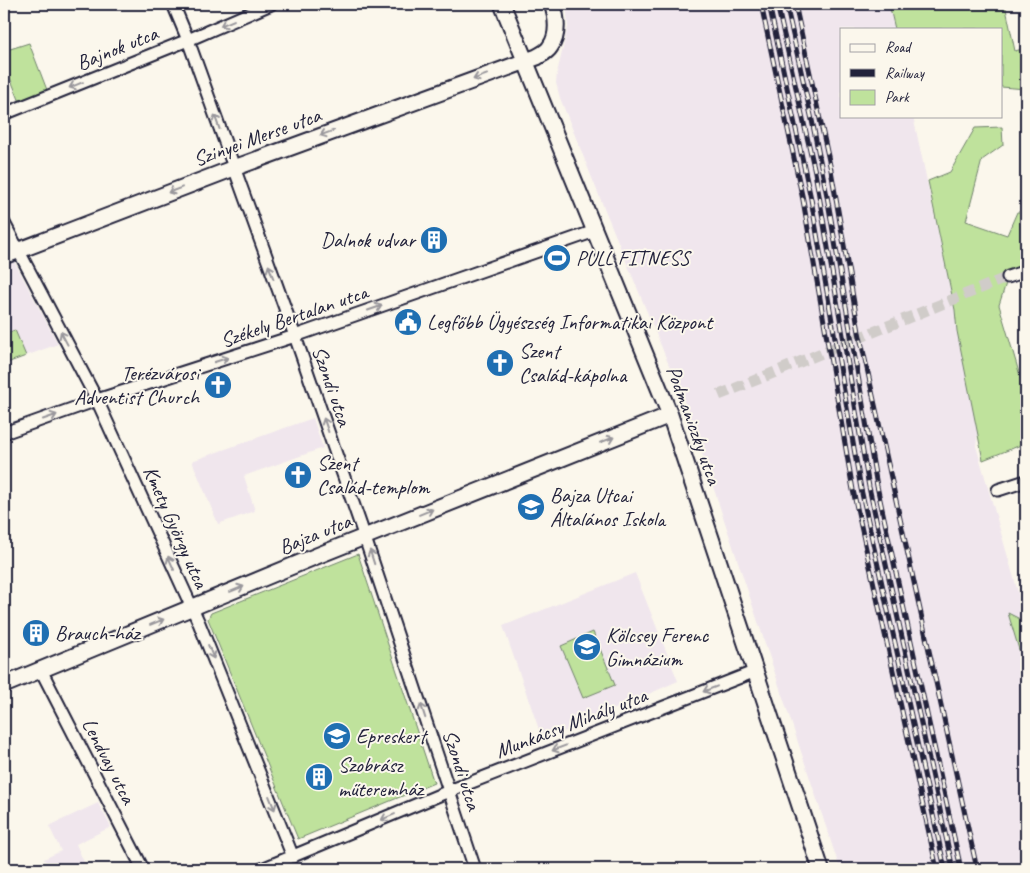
<svg xmlns="http://www.w3.org/2000/svg" width="1030" height="873" font-family="Caveat,sans-serif">
<rect width="100%" height="100%" fill="#fbf7ec"/>
<filter id="ink" filterUnits="userSpaceOnUse"><feTurbulence type="fractalNoise" baseFrequency=".02" numOctaves="2"/><feDisplacementMap in="SourceGraphic" scale="10" xChannelSelector="R" yChannelSelector="G"/><feConvolveMatrix kernelMatrix="1 2 1 2 8 2 1 2 1" color-interpolation-filters="sRGB"/></filter>
<g filter="url(#ink)">
<!-- built -->
<path fill="#f0e6ed" d="M566,4H889L895,29H841V116H913L955,311L957,330L992,321L976,446L1026,620V869H840L688,411L600,198L560,98L556,83L557,73L568,27Z
M14,261L58,344L4,364V265Z
M313,418L323,448L244,476L255,511L218,524L192,461Z
M635,573L678,681L543,741L503,626Z
M98,803L111,827L76,844L87,869H49L44,859L61,851L49,826Z"/>
<!-- green -->
<path fill="#bfe29c" stroke="#70826c" d="M889,4H1005L1015,51L1026,48V89L1001,87V29H895Z
M29,43L47,90L20,102L4,63V51Z
M1002,127L1003,145L982,160L966,221L1007,235L1017,212H1026V264L1007,273L1008,277L999,305L1026,396V443L983,460L957,331L955,310L928,181L950,172L975,128Z
M15,330L26,356L4,364V334Z
M358,554L434,783L298,839L208,619L211,613Z
M1008,613L1026,622V673Z
M593,632L615,685L583,698L561,646Z"/>
<g fill="none" stroke-linecap="round" stroke-linejoin="round">
<!-- street-tunnel -->
<path stroke="#d0ccc9" stroke-width="11" stroke-dasharray="11 5.5" stroke-linecap="butt" d="M719,395L1008,277"/>
<defs>
<path id="street" d="M173,4L188,40L295,336L361,526L475,869
M4,114L188,40L271,4
M4,223L97,400L199,623L293,857
M1008,277L1026,271
M4,433L97,400L295,336L595,231
M998,490L1026,481
M41,670L143,869
M262,869L449,791L756,671"/>
<path id="secondary" d="M502,4L670,415L821,869
M4,256L234,168L537,57C542,54 547,52 550,47C559,35 557,17 552,4
M4,685L319,555L670,415"/>
</defs>
<!-- street casing -->
<use href="#street" stroke="#22223b" stroke-width="15"/>
<!-- secondary casing -->
<use href="#secondary" stroke="#22223b" stroke-width="19"/>
<!-- street -->
<use href="#street" stroke="#fbf7ec" stroke-width="11"/>
<!-- secondary -->
<use href="#secondary" stroke="#fbf7ec" stroke-width="15"/>
<defs>
<path id="rail" d="M761,4L803,200L853,490L937,869
M769,4L811,199L861,489L945,869
M777,4L815,172L869,487L953,869
M786,4L812,120L827,196L877,486L961,869
M795,4L831,170L859,332L977,869"/>
</defs>
<!-- rail casing -->
<use href="#rail" stroke="#22223b" stroke-width="5"/>
<!-- rail -->
<use href="#rail" stroke="#fbf7ec" stroke-width="3" stroke-dasharray="9" stroke-linecap="butt"/>
</g>
<!-- one-way arrows -->
<defs><path id="oneway-shaft" d="M-6 0H5M1.5-3L5.5 0L1.5 3" fill="none" stroke-width="1.6" stroke-linecap="round" stroke-linejoin="round" transform="scale(1.25)"/></defs>
<g stroke="#99979c">
<use href="#oneway-shaft" transform="translate(227 23) rotate(157)"/>
<use href="#oneway-shaft" transform="translate(480 77) rotate(160)"/>
<use href="#oneway-shaft" transform="translate(76 85) rotate(158)"/>
<use href="#oneway-shaft" transform="translate(217 122) rotate(-110)"/>
<use href="#oneway-shaft" transform="translate(327 133) rotate(160)"/>
<use href="#oneway-shaft" transform="translate(175 190) rotate(159)"/>
<use href="#oneway-shaft" transform="translate(271 272) rotate(-110)"/>
<use href="#oneway-shaft" transform="translate(375 308) rotate(-19)"/>
<use href="#oneway-shaft" transform="translate(64 338) rotate(-118)"/>
<use href="#oneway-shaft" transform="translate(221 360) rotate(-18)"/>
<use href="#oneway-shaft" transform="translate(50 417) rotate(-19)"/>
<use href="#oneway-shaft" transform="translate(326 425) rotate(-109)"/>
<use href="#oneway-shaft" transform="translate(607 440) rotate(-21)"/>
<use href="#oneway-shaft" transform="translate(426 512) rotate(-22)"/>
<use href="#oneway-shaft" transform="translate(372 557) rotate(-108)"/>
<use href="#oneway-shaft" transform="translate(171 563) rotate(-114)"/>
<use href="#oneway-shaft" transform="translate(237 589) rotate(-22)"/>
<use href="#oneway-shaft" transform="translate(157 622) rotate(-22)"/>
<use href="#oneway-shaft" transform="translate(211 652) rotate(68)"/>
<use href="#oneway-shaft" transform="translate(710 689) rotate(159)"/>
<use href="#oneway-shaft" transform="translate(423 711) rotate(-108)"/>
<use href="#oneway-shaft" transform="translate(559 748) rotate(159)"/>
<use href="#oneway-shaft" transform="translate(272 803) rotate(68)"/>
<use href="#oneway-shaft" transform="translate(388 817) rotate(157)"/>
</g>
</g>
<!-- icons -->
<defs>
<symbol id="building-disc" viewBox="-11 -11 22 22"><circle r="9.5" fill="#1f6fb2" stroke="#fbf7ec"/><path d="M-4-6H4V6H1V3H-1V6H-4ZM-2.5-4.3h1.7v1.8h-1.7ZM.8-4.3h1.7v1.8H.8ZM-2.5-1h1.7V.8h-1.7ZM.8-1h1.7V.8H.8Z" fill="#fff"/></symbol>
<symbol id="stadium-disc" viewBox="-11 -11 22 22"><circle r="9.5" fill="#1f6fb2" stroke="#fbf7ec"/><path d="M0-5a6.5 5 0 1 0 0 10a6.5 5 0 1 0 0-10ZM-3.5-1.8h7v3.6h-7Z" fill="#fff"/></symbol>
<symbol id="civic-disc" viewBox="-11 -11 22 22"><circle r="9.5" fill="#1f6fb2" stroke="#fbf7ec"/><path d="M-.6-6.5H3V-4.5H.6V-3L4-1V1h2V6H-6V1h2V-1L-.6-3ZM-1.2 2.5V6h2.4V2.5Z" fill="#fff"/></symbol>
<symbol id="church-disc" viewBox="-11 -11 22 22"><circle r="9.5" fill="#1f6fb2" stroke="#fbf7ec"/><path d="M-1.2-6h2.4v3.5h3.3v2.4h-3.3V6h-2.4V-.1h-3.3v-2.4h3.3Z" fill="#fff"/></symbol>
<symbol id="school-disc" viewBox="-11 -11 22 22"><circle r="9.5" fill="#1f6fb2" stroke="#fbf7ec"/><path d="M0-5L7-2L0 1L-7-2ZM-4 1L0 2.5L4 1V4Q0 6-4 4Z" fill="#fff"/></symbol>
<symbol id="university-disc" viewBox="-11 -11 22 22"><circle r="9.5" fill="#1f6fb2" stroke="#fbf7ec"/><path d="M0-5L7-2L0 1L-7-2ZM-4 1L0 2.5L4 1V4Q0 6-4 4Z" fill="#fff"/></symbol>
</defs>
<g fill-rule="evenodd">
<use href="#building-disc" x="418" y="224" width="32" height="32"/>
<use href="#stadium-disc" x="541" y="242" width="32" height="32"/>
<use href="#civic-disc" x="392" y="306" width="32" height="32"/>
<use href="#church-disc" x="484" y="347" width="32" height="32"/>
<use href="#church-disc" x="202" y="369" width="32" height="32"/>
<use href="#church-disc" x="282" y="459" width="32" height="32"/>
<use href="#school-disc" x="515" y="491" width="32" height="32"/>
<use href="#building-disc" x="20" y="617" width="32" height="32"/>
<use href="#school-disc" x="571" y="631" width="32" height="32"/>
<use href="#university-disc" x="321" y="720" width="32" height="32"/>
<use href="#building-disc" x="303" y="761" width="32" height="32"/>
</g>
<g text-anchor="middle" dominant-baseline="central" stroke-width="4" stroke-linejoin="round" paint-order="stroke">
<!-- street labels -->
<g font-size="21" fill="#22223b" stroke="#fbf7ec">
<text transform="translate(117 48) rotate(-22)">Bajnok utca</text>
<text transform="translate(257 137) rotate(-20)">Szinyei Merse utca</text>
<text transform="translate(294 316) rotate(-19)">Székely Bertalan utca</text>
<text transform="translate(332 386) rotate(71)">Szondi utca</text>
<text transform="translate(694 425) rotate(70)">Podmaniczky utca</text>
<text transform="translate(176 527) rotate(66)">Kmety György utca</text>
<text transform="translate(315 534) rotate(-22)">Bajza utca</text>
<text transform="translate(571 723) rotate(-21)">Munkácsy Mihály utca</text>
<text transform="translate(109 761) rotate(63)">Lendvay utca</text>
<text transform="translate(462 770) rotate(72)">Szondi utca</text>
</g>
<!-- poi labels -->
<g font-size="21" fill="#22223b" stroke="#fbf7ec" text-anchor="start">
<text x="415" y="240" text-anchor="end">Dalnok udvar</text>
<text x="576" y="258">PULL FITNESS</text>
<text x="427" y="322">Legfőbb Ügyészség Informatikai Központ</text>
<text x="519" y="351">Szent<tspan x="519" dy="24">Család-kápolna</tspan></text>
<text x="199" y="373" text-anchor="end">Terézvárosi<tspan x="199" dy="24">Adventist Church</tspan></text>
<text x="317" y="463">Szent<tspan x="317" dy="24">Család-templom</tspan></text>
<text x="550" y="495">Bajza Utcai<tspan x="550" dy="24">Általános Iskola</tspan></text>
<text x="55" y="633">Brauch-ház</text>
<text x="606" y="635">Kölcsey Ferenc<tspan x="606" dy="24">Gimnázium</tspan></text>
<text x="356" y="736">Epreskert</text>
<text x="338" y="765">Szobrász<tspan x="338" dy="24">műteremház</tspan></text>
</g>
</g>
<!-- margin -->
<rect width="1030" height="873" fill="none" stroke="#fbf7ec" stroke-width="20"/>
<rect x="10" y="10" width="1010" height="853" fill="none" stroke="#22223b" stroke-width="2" filter="url(#ink)"/>
<!-- legend -->
<rect x="840" y="28" width="162" height="90" fill="#fbf7ec" stroke="#a4a2a5"/>
<rect x="850" y="44" width="25" height="8" fill="#fbf7ec" stroke="#a4a2a5"/>
<text x="885" y="52" font-size="15" fill="#22223b">Road</text>
<rect x="850" y="69" width="25" height="8" fill="#22223b" stroke="#a4a2a5"/>
<text x="885" y="78" font-size="15" fill="#22223b">Railway</text>
<rect x="850" y="90" width="25" height="15" fill="#bfe29c" stroke="#a4a2a5"/>
<text x="885" y="102" font-size="15" fill="#22223b">Park</text>
</svg>
